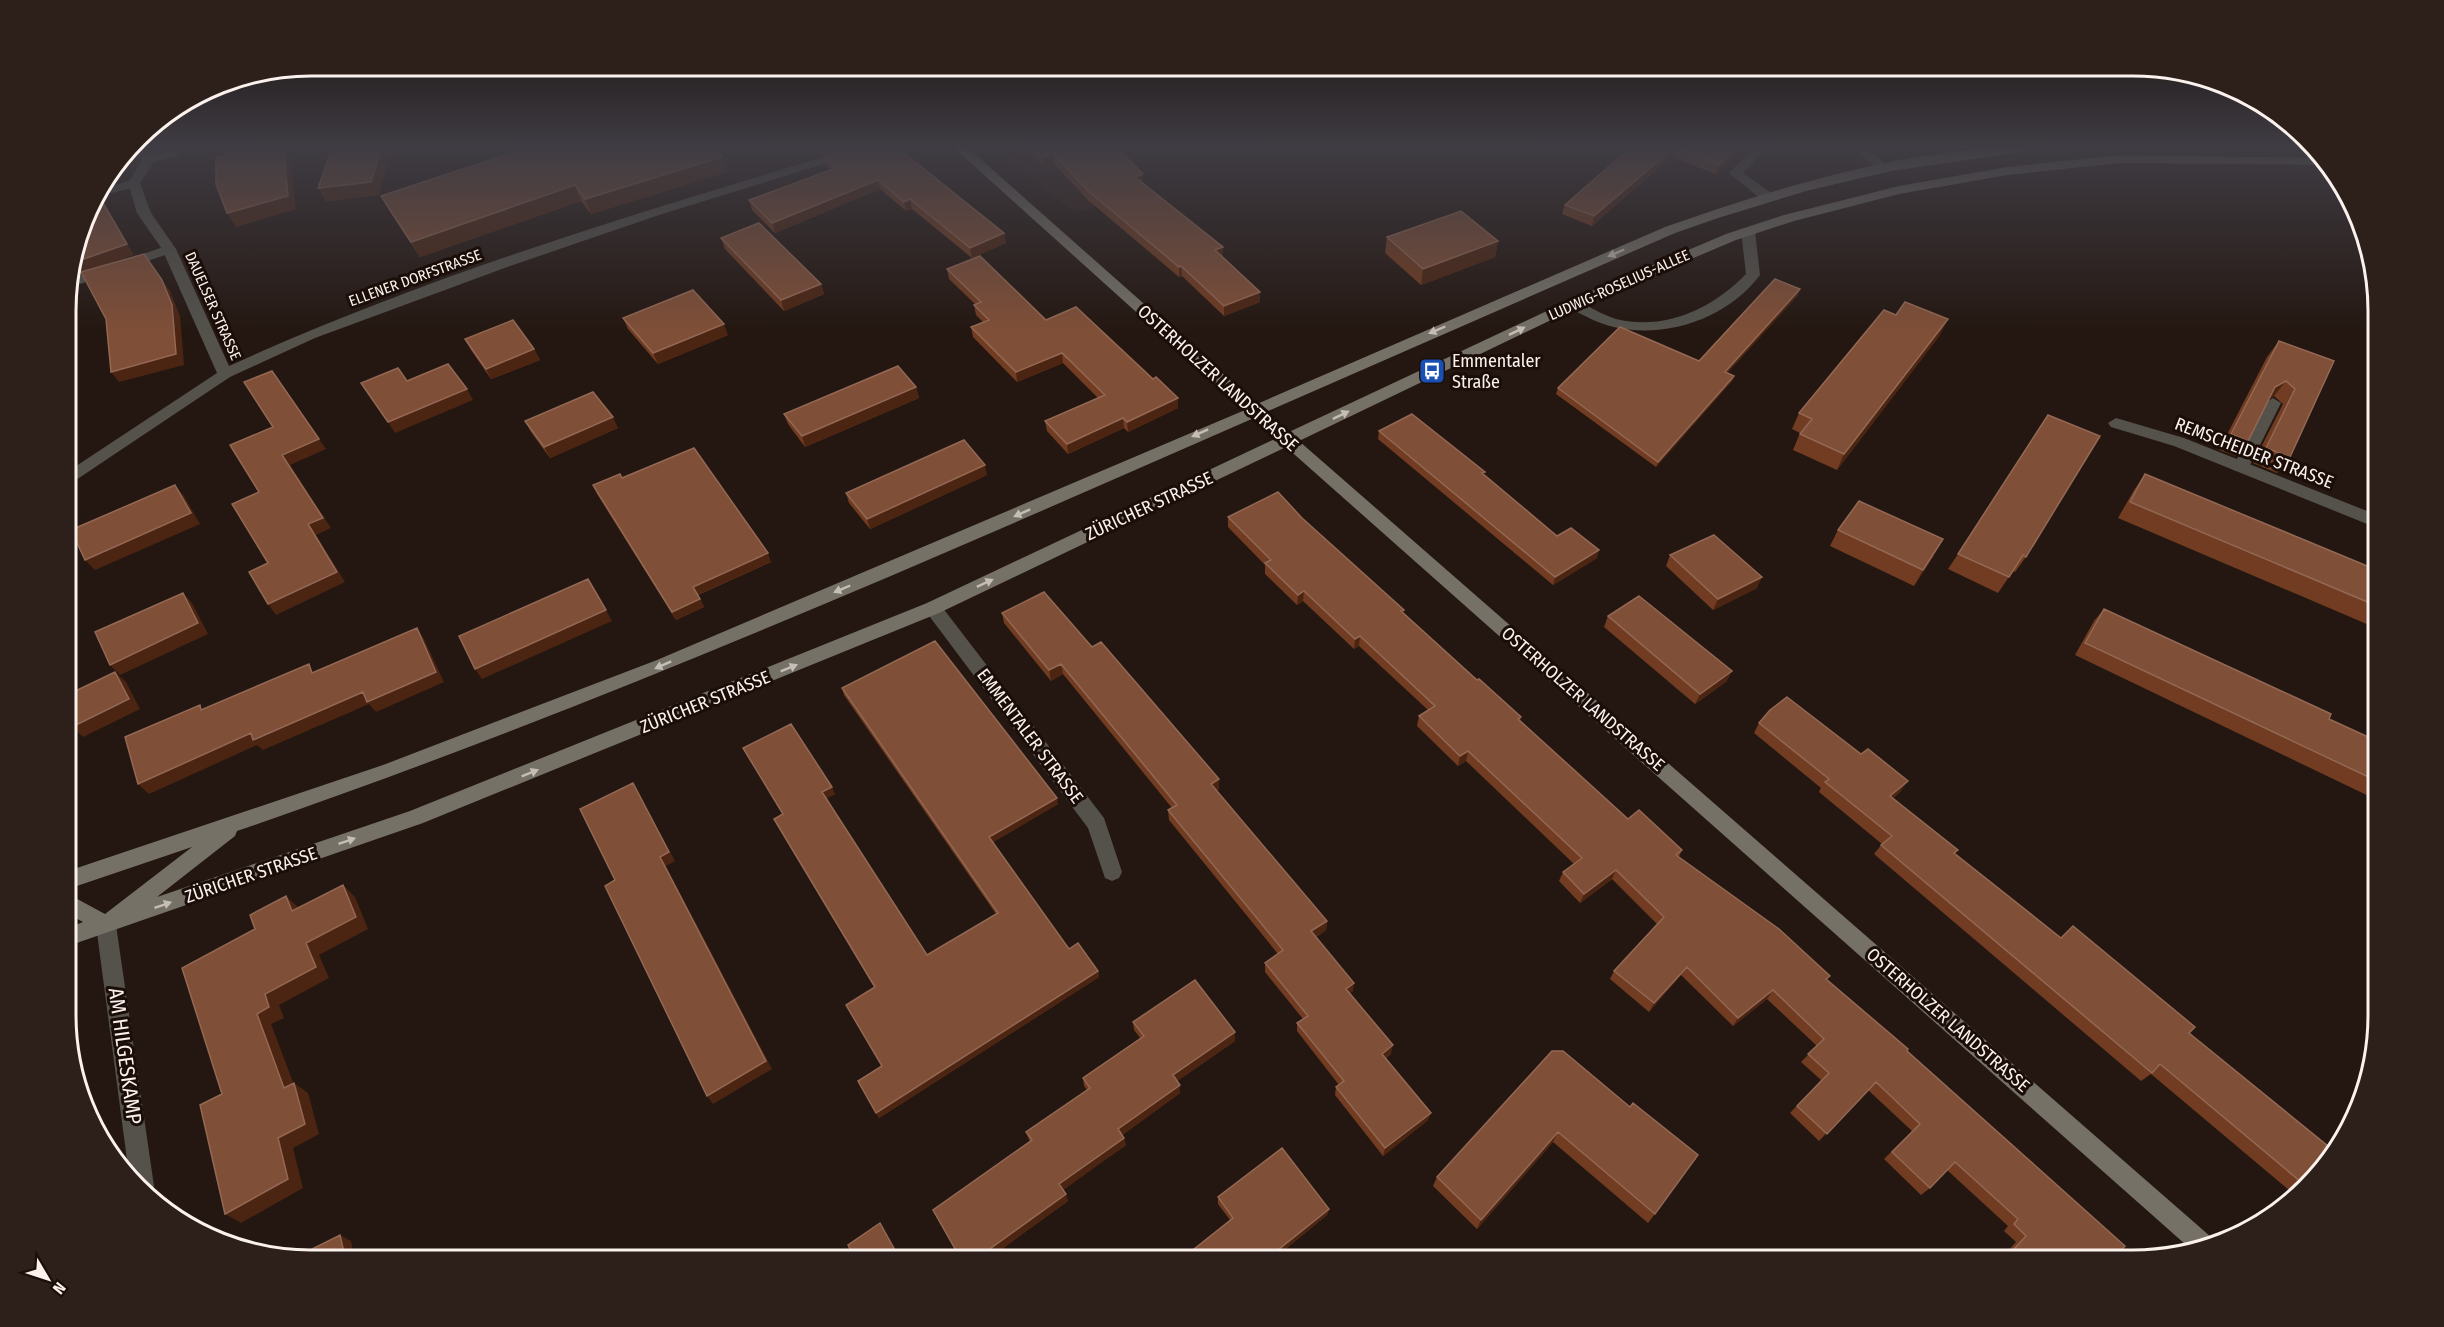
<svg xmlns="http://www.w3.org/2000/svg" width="2444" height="1327" font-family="'Fira Sans Condensed',sans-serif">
<rect width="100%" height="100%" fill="#241711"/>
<!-- built -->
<path fill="#2f1c14" d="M992,147H1096L1143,190L1075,213Z"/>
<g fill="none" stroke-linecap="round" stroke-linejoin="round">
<!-- lane -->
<path fill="#54524b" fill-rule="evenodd" d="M1755,147H1768L1743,173L1771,193V199H1761L1729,173Z
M1852,147H1866L1891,169L1885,173L1881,172Z
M134,179L139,180V186L96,197L102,189Z
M1748,227L1755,231L1760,275C1723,325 1645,346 1589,318C1582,314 1571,310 1566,304L1573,300L1578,301C1590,307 1603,315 1616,319C1665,331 1712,309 1746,274L1741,231Z
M169,245L174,246V252L68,288L71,279Z
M2273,398L2281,403L2247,471H2235L2233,467L2265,403Z"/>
<!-- street -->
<path fill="#54524b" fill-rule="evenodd" d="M134,147H144L143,152C157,158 172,147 187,147L176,156L154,162L140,183L151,213L176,249L229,366C431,274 645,210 858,147H878L659,215L513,265L315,338L230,377L67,486V472L217,373L162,249L137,213L128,183L142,160L131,154Z
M2116,418L2184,438L2377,515V528L2174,446L2111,427L2108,423Z
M933,601L939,603L1104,818L1122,872L1119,878L1112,881L1105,878L1088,828L927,613L924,608L927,603Z
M106,916L113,918L116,925L154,1186L151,1193L129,1175L96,925L99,918Z"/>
<!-- secondary -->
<path fill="#757167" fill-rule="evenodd" d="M953,147H967L1257,404L1665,227C1783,186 1909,147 2034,147L2028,151L1891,171L1806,191L1718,218L1675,233L1266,412L1289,432L1568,301L1726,234L1784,215L1899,186L2007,167L2120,155L2322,158L2328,165L2120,163L2007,175L1899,194L1794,221L1736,240L1578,307L1299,441L2219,1244L2194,1252L1286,447L939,613L423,823L68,946V928L83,922L68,914V894L105,914L192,847L68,889V871L383,765L657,660L1245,410ZM1254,418L1277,438L927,603L410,811L157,897L235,836L237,831C584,712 919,565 1254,418Z"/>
</g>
<!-- wall -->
<path fill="#713c21" d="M807,147H894L1004,233L1006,243L972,258L912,209L906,211L880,189L775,233L752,210L749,200L830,170L826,165L824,156L848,148L817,157Z
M1025,147H1116L1143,174V183L1223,257L1260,302L1224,316L1182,276L1179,277L1088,200L1054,164L1044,167Z
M1631,147H1745L1716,174L1671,157L1592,226L1562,214L1565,205Z
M722,157L727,172L591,214L581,201L420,257L390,212L381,196Z
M1387,237L1498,241L1495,257L1421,285L1385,253Z
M721,238L821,284L824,294L784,311L725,249Z
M947,269L1046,320L1153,379L1178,398V408L1128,432L1124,428L1068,454L1047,431L1045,421L1098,398L1063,363L1017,382L973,337L971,327L983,322L976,315L974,305L975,304L949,279Z
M1798,295L1727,373L1734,376L1732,381L1656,467L1556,394L1558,388L1699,361Z
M623,318L728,335L658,364L628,329Z
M1940,335L1837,470L1793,450L1800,433L1792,429L1799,413Z
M465,339L534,349L540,360L491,379L471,350Z
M2279,341L2334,361L2290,457L2277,473L2253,463L2283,404L2274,396L2269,399L2248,441L2236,456L2219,450L2267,357Z
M916,387L919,398L805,447L788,424L784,414Z
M525,421L618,428L550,458L531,432Z
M1379,431L1484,475L1557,536L1597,558L1553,585L1378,439Z
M2100,436L2026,557L2015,572L2013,571L1998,593L1948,569L1958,554Z
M2145,474L2377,570V618L2369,625L2118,518L2134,490Z
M987,475L870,529L849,503L846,493Z
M622,478L771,562L698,595L704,607L676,620L597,494L593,485Z
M1228,517L1302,518L1404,610L1403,613L1477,680L1521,717L1520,721L1628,819L1682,850L1679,857L1830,976L1827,979L1907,1051L2113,1260L1999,1261L2016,1242L2004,1231L2008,1226L1947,1170L1930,1188L1921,1195L1884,1159L1912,1131L1868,1090L1819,1141L1790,1113L1821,1080L1801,1062L1817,1046L1767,999L1733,1026L1681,975L1649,1012L1610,979L1614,971L1657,924L1612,879L1580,903L1559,881L1563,872L1574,864L1466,761L1458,766L1417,726L1419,716L1428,710L1359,646L1354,649L1303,601L1297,605L1265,574V565L1228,527Z
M1838,530L1934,555L1914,586L1830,546Z
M1670,555L1757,588L1713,610L1666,566Z
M2104,609L2329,719L2377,741V800L2075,655L2094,621Z
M1002,613L1092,647L1219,779V789L1216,791L1327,921L1326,930L1316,937L1353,991L1350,993L1391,1054L1386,1058L1428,1120L1383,1156L1335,1095L1336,1087L1339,1085L1297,1031V1023L1303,1019L1265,972V963L1278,954L1169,820L1168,810L1172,808L1063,674L1051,681L1004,623Z
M1608,616L1727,681L1695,704L1604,627Z
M842,688L1058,804L993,842L1069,949L1098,971L1099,977L879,1118L858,1081L882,1066L849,1010L874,987L777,825L774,819L783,814L743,748L835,794L826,798L927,955L996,914L844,695Z
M1759,723L1901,791L1893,798L1958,850L1955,854L2061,938L2189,1033L2317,1178L2296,1196L2151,1074L2141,1081L1874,854L1882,844L1819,792L1821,788L1754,733Z
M1133,1022L1235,1041L1177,1081L1180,1093L1122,1135L1126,1145L1063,1189L1068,1201L985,1261H961L1030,1142L1026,1132L1087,1090L1084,1086L1083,1078L1141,1039L1134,1030Z
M1552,1051L1655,1214L1648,1223L1553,1142L1477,1229L1433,1186L1437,1177Z
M1218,1197L1329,1209L1327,1215L1271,1261H1179L1230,1220L1218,1204Z"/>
<!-- shaded-wall -->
<path fill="#4c2512" d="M283,147H289L296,209L236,227L227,213Z
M382,147H412V148L391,152L379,195L326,202L318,188Z
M815,147H849L817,157Z
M1738,147H1745L1716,174L1719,165Z
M1674,148L1671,157L1592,226L1594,216Z
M1053,154L1054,164L1044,167L1043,157Z
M722,157L727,172L591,214L585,199Z
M1143,174V184L1135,177Z
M878,180L880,189L775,233L772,223Z
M575,185L581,201L420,257L411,242Z
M98,194L134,255L83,272L80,268L73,270Z
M910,199L912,209L906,211L904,202Z
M1004,233L1006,243L972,258L970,248Z
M1498,241L1495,257L1421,285L1423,269Z
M1223,247V257L1215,250Z
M144,254L170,291L180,316L184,365L119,382L111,372Z
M1181,266L1182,276L1179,277V267Z
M821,284L824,294L784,311L781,300Z
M1800,289L1798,295L1723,378L1725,372Z
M1260,292V302L1224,316V306Z
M1948,319L1940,335L1837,470L1844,454Z
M724,324L728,335L658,364L653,353Z
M534,349L540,360L491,379L486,369Z
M1062,353L1063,363L1017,382L1016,372Z
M1734,376L1732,381L1656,467L1658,462Z
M2286,381L2274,396L2263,402L2275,387Z
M916,387L919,398L805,447L802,436Z
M467,389L473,400L395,433L388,422Z
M1178,398V408L1128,432L1127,422Z
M613,417L618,428L550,458L544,447Z
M1123,418L1124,428L1068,454L1067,444Z
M319,439L326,449L290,465L331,528L316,535L345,582L276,615L268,604L308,524L282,455Z
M985,465L987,475L870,529L867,519Z
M175,485L184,496L200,524L95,570L85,560Z
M1943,539L1934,555L1914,586L1923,570Z
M1599,550L1597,558L1553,585L1555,577Z
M768,553L771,562L697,595L693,587Z
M1762,577L1757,588L1713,610L1718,599Z
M1304,591L1303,601L1297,605L1298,595Z
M183,593L192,603L208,634L120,675L110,665Z
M700,599L704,607L676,620L672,612Z
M606,610L612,621L482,679L475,669Z
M417,628L424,639L444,682L376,712L369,704L263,750L257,745L149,794L138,784Z
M1360,636L1359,646L1354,649L1355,639Z
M1061,664L1063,674L1051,681L1049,670Z
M1732,671L1727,681L1695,704L1700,694Z
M115,672L126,682L140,709L83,737L72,727Z
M1468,751L1466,761L1458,766L1460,756Z
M1219,779V789L1211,794V784Z
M1908,781L1901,791L1883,805L1890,796Z
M633,783L675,861L666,866L772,1069L713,1104L707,1096L660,857Z
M832,787L835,794L825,799L822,792Z
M1057,798L1058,804L990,844L989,837Z
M1616,870L1612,879L1580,903L1584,894Z
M343,885L355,897L368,929L319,955L329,978L279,1005L284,1018L271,1024L296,1090L294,1083L308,1093L319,1134L293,1148L303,1188L241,1223L225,1214L278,1138L284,1088L257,1014L265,994L306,943Z
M286,896L299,908L292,911Z
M1327,921L1326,930L1310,940L1311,931Z
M1687,967L1681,975L1649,1012L1654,1003Z
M1098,971L1099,977L879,1118L876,1113Z
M1354,983L1353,991L1345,997L1346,989Z
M1773,990L1767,999L1733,1026L1738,1018Z
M1235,1032V1041L1174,1083L1173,1075Z
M1393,1045L1391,1054L1380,1062L1382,1054Z
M1180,1085V1093L1120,1137L1118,1129Z
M1431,1113L1428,1120L1383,1156L1385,1148Z
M1558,1132L1553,1142L1477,1229L1481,1220Z
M1124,1138L1126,1145L1062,1191L1059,1184Z
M1066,1194L1068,1201L985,1261H973Z
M1329,1209L1327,1215L1271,1261H1264Z
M340,1235L351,1241L355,1261H346Z
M508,1252L517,1259L518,1261H510Z"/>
<!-- building -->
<path fill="#804f37" stroke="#936854" stroke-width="1.5" d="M225,147H283L288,196L227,213L216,184V158L226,156Z
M332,147H382L371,182L318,188Z
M530,147H715L722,157L585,199L575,185L411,242L381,196Z
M849,147H894L897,150L899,149L1004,233L970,248L910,199L904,202L878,180L772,223L749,200L836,168L824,156Z
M1034,147H1116L1143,174L1135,177L1223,247L1215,250L1260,292L1224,306L1181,266L1179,267L1087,190L1053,154L1043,157Z
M1631,147H1738L1719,165L1674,148L1594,216L1565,205Z
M98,194L127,244L75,262L91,203Z
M1461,211L1498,241L1423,269L1387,237Z
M759,223L821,284L781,300L721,238Z
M144,254L162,280L172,305L176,354L111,372L106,319L81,272Z
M980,256L1046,320L1076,307L1153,379L1156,377L1178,398L1127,422L1123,418L1067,444L1045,421L1105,395L1062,353L1016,372L971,327L989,320L974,305L981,302L947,269Z
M1775,279L1800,289L1725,372L1734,376L1658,462L1558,388L1620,327L1699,361Z
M693,290L724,324L653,353L623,318Z
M1905,302L1948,319L1844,454L1800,434L1812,419L1799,413L1884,310L1896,315Z
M513,320L534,349L486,369L465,339Z
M2279,341L2334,361L2290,457L2266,448L2295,389L2286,381L2275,387L2248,441L2231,434Z
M448,364L467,389L388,422L361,383L398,368L407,381Z
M898,366L916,387L802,436L784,414Z
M272,371L319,439L282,455L323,518L308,524L337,572L268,604L249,572L268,563L232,504L259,492L230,445L273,427L244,382Z
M593,392L613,417L544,447L525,421Z
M1412,414L1485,472L1482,473L1557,536L1571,528L1599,550L1555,577L1379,431Z
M2048,415L2100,436L2026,557L2023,555L2009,577L1958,554Z
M964,440L985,465L867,519L846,493Z
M694,448L768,553L693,587L700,599L672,612L593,485L620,474L622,478Z
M2145,474L2377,570V606L2130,502Z
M175,485L191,513L85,560L71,530Z
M1278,492L1302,518L1404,610L1401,611L1477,680L1479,679L1521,717L1518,719L1628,819L1639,810L1682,850L1676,855L1779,929L1830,976L1826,979L1908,1049L1907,1051L2125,1246L2113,1260L2003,1261L2026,1236L2014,1224L2018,1219L1955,1162L1930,1188L1892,1152L1920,1124L1876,1082L1827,1134L1797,1106L1829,1073L1808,1054L1824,1039L1773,990L1738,1018L1687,967L1654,1003L1614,971L1664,917L1616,870L1584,894L1563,872L1582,858L1468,751L1460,756L1419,716L1435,706L1360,636L1355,639L1304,591L1298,595L1265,563L1271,560L1228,517Z
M1859,501L1943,539L1923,570L1838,530Z
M1714,535L1762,577L1718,599L1670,555Z
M588,579L606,610L475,669L459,636Z
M1044,592L1092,647L1101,642L1219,779L1211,784L1327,921L1311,931L1354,983L1346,989L1393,1045L1382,1054L1431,1113L1385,1148L1336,1087L1344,1081L1297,1023L1308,1016L1265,963L1283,950L1168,810L1177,805L1061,664L1049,670L1002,613Z
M183,593L198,623L110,665L95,632Z
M1639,596L1732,671L1700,694L1608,616Z
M2104,609L2331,714L2329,719L2377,741V781L2085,643Z
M417,628L436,672L367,702L363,692L253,740L251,733L138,784L125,737L200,705L201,710L309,664L312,673Z
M935,641L1057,798L989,837L1069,949L1078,943L1098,971L876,1113L858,1081L882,1066L846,1005L875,987L774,819L783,814L743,748L791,724L832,787L822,792L927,955L998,913L842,688Z
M115,672L129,699L72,727L67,718V695Z
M1787,697L1861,754L1868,749L1908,781L1890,796L1958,850L1954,853L2061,938L2073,926L2195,1027L2189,1033L2334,1151L2317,1178L2307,1187L2160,1064L2152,1073L1881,845L1892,836L1825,782L1829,779L1759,723L1770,710Z
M633,783L669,852L660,857L766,1061L707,1096L605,886L615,880L580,809Z
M343,885L356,917L306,943L316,967L265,994L269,1007L257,1014L284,1088L294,1083L305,1124L278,1138L288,1179L225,1214L200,1105L222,1094L182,968L255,929L250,915L286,896L292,911Z
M1195,980L1235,1032L1173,1075L1180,1085L1118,1129L1124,1138L1059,1184L1066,1194L973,1261H962L933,1210L1032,1140L1026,1132L1090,1088L1083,1078L1144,1036L1133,1022Z
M1552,1051H1563L1630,1107L1633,1103L1698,1155L1655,1214L1558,1132L1481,1220L1437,1177Z
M1282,1148L1329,1209L1264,1261H1179L1233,1218L1218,1197Z
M880,1223L901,1261H838L851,1251L848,1245Z
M340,1235L346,1261H311L296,1257Z
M508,1252L510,1261H492Z"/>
<!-- one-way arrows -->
<defs><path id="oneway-solid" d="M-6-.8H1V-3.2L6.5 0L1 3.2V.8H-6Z" transform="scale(1.5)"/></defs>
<g fill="#c5beb7">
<use href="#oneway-solid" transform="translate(1616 253) rotate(157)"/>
<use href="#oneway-solid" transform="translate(1437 330) rotate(157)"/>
<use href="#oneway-solid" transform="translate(1517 331) rotate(-26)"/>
<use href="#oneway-solid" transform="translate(1341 415) rotate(-26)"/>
<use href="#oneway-solid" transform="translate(1200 433) rotate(156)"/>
<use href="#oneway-solid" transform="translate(1022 513) rotate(156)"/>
<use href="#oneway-solid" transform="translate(985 583) rotate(-25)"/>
<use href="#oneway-solid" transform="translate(842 589) rotate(157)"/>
<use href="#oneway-solid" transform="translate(663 665) rotate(156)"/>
<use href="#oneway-solid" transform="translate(789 668) rotate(-22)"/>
<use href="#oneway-solid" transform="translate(530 773) rotate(-22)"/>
<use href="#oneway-solid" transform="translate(347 841) rotate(-19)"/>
<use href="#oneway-solid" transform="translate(163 905) rotate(-19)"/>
</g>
<!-- sky -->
<linearGradient id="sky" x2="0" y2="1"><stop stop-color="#140d09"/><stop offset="0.44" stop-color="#3f3c43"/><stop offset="1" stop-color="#3f3c43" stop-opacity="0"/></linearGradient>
<rect width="2444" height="333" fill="url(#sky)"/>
<!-- icons -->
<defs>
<symbol id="bus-square" viewBox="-11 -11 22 22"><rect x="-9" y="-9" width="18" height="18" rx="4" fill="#1a4fb4" stroke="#1b0e09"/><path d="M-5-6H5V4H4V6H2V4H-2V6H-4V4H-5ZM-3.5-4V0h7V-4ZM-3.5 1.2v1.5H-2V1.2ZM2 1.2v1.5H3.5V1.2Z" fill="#fff"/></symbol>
</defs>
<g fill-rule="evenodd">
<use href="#bus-square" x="1417" y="356" width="30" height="30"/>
</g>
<g text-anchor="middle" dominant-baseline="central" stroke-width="6" stroke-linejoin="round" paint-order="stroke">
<!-- far-street labels -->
<g font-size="15" fill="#fbf1ed" stroke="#1b0e09">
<text transform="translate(415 278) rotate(-20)">ELLENER DORFSTRASSE</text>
<text transform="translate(1619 285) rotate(-24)">LUDWIG-ROSELIUS-ALLEE</text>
<text transform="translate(213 306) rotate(66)">DAUELSER STRASSE</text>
</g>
<!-- poi labels -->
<g font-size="18" fill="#fbf1ed" stroke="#1b0e09" text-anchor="start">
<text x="1452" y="361">Emmentaler<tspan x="1452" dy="21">Straße</tspan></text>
</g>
<!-- street labels -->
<g font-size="18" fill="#fbf1ed" stroke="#1b0e09">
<text transform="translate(1218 378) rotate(42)">OSTERHOLZER LANDSTRASSE</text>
<text transform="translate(2254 453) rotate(21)">REMSCHEIDER STRASSE</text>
<text transform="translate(1149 506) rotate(-25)">ZÜRICHER STRASSE</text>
<text transform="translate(1583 699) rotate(41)">OSTERHOLZER LANDSTRASSE</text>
<text transform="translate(705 702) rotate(-22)">ZÜRICHER STRASSE</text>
<text transform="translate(1030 736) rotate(53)">EMMENTALER STRASSE</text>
<text transform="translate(251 875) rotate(-19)">ZÜRICHER STRASSE</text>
<text transform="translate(1948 1020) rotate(41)">OSTERHOLZER LANDSTRASSE</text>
</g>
<!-- near-street labels -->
<g font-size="21" fill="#fbf1ed" stroke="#1b0e09">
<text transform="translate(125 1056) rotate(82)">AM HILGESKAMP</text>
</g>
</g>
<!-- crop -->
<path d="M0 0H2444V1327H0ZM311 76H2133A235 235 0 0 1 2368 311V1015A235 235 0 0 1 2133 1250H311A235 235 0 0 1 76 1015V311A235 235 0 0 1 311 76Z" fill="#2d201b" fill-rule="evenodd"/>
<path fill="none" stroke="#fbf1ed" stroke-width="3" d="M311 76H2133A235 235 0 0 1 2368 311V1015A235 235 0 0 1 2133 1250H311A235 235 0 0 1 76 1015V311A235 235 0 0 1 311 76Z"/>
<!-- north arrow -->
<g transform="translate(48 1279) rotate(129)" stroke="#1b0e09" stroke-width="4.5" paint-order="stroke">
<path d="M0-4.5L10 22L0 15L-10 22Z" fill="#fbf1ed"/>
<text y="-9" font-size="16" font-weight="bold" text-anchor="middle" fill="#fbf1ed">N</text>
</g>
</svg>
